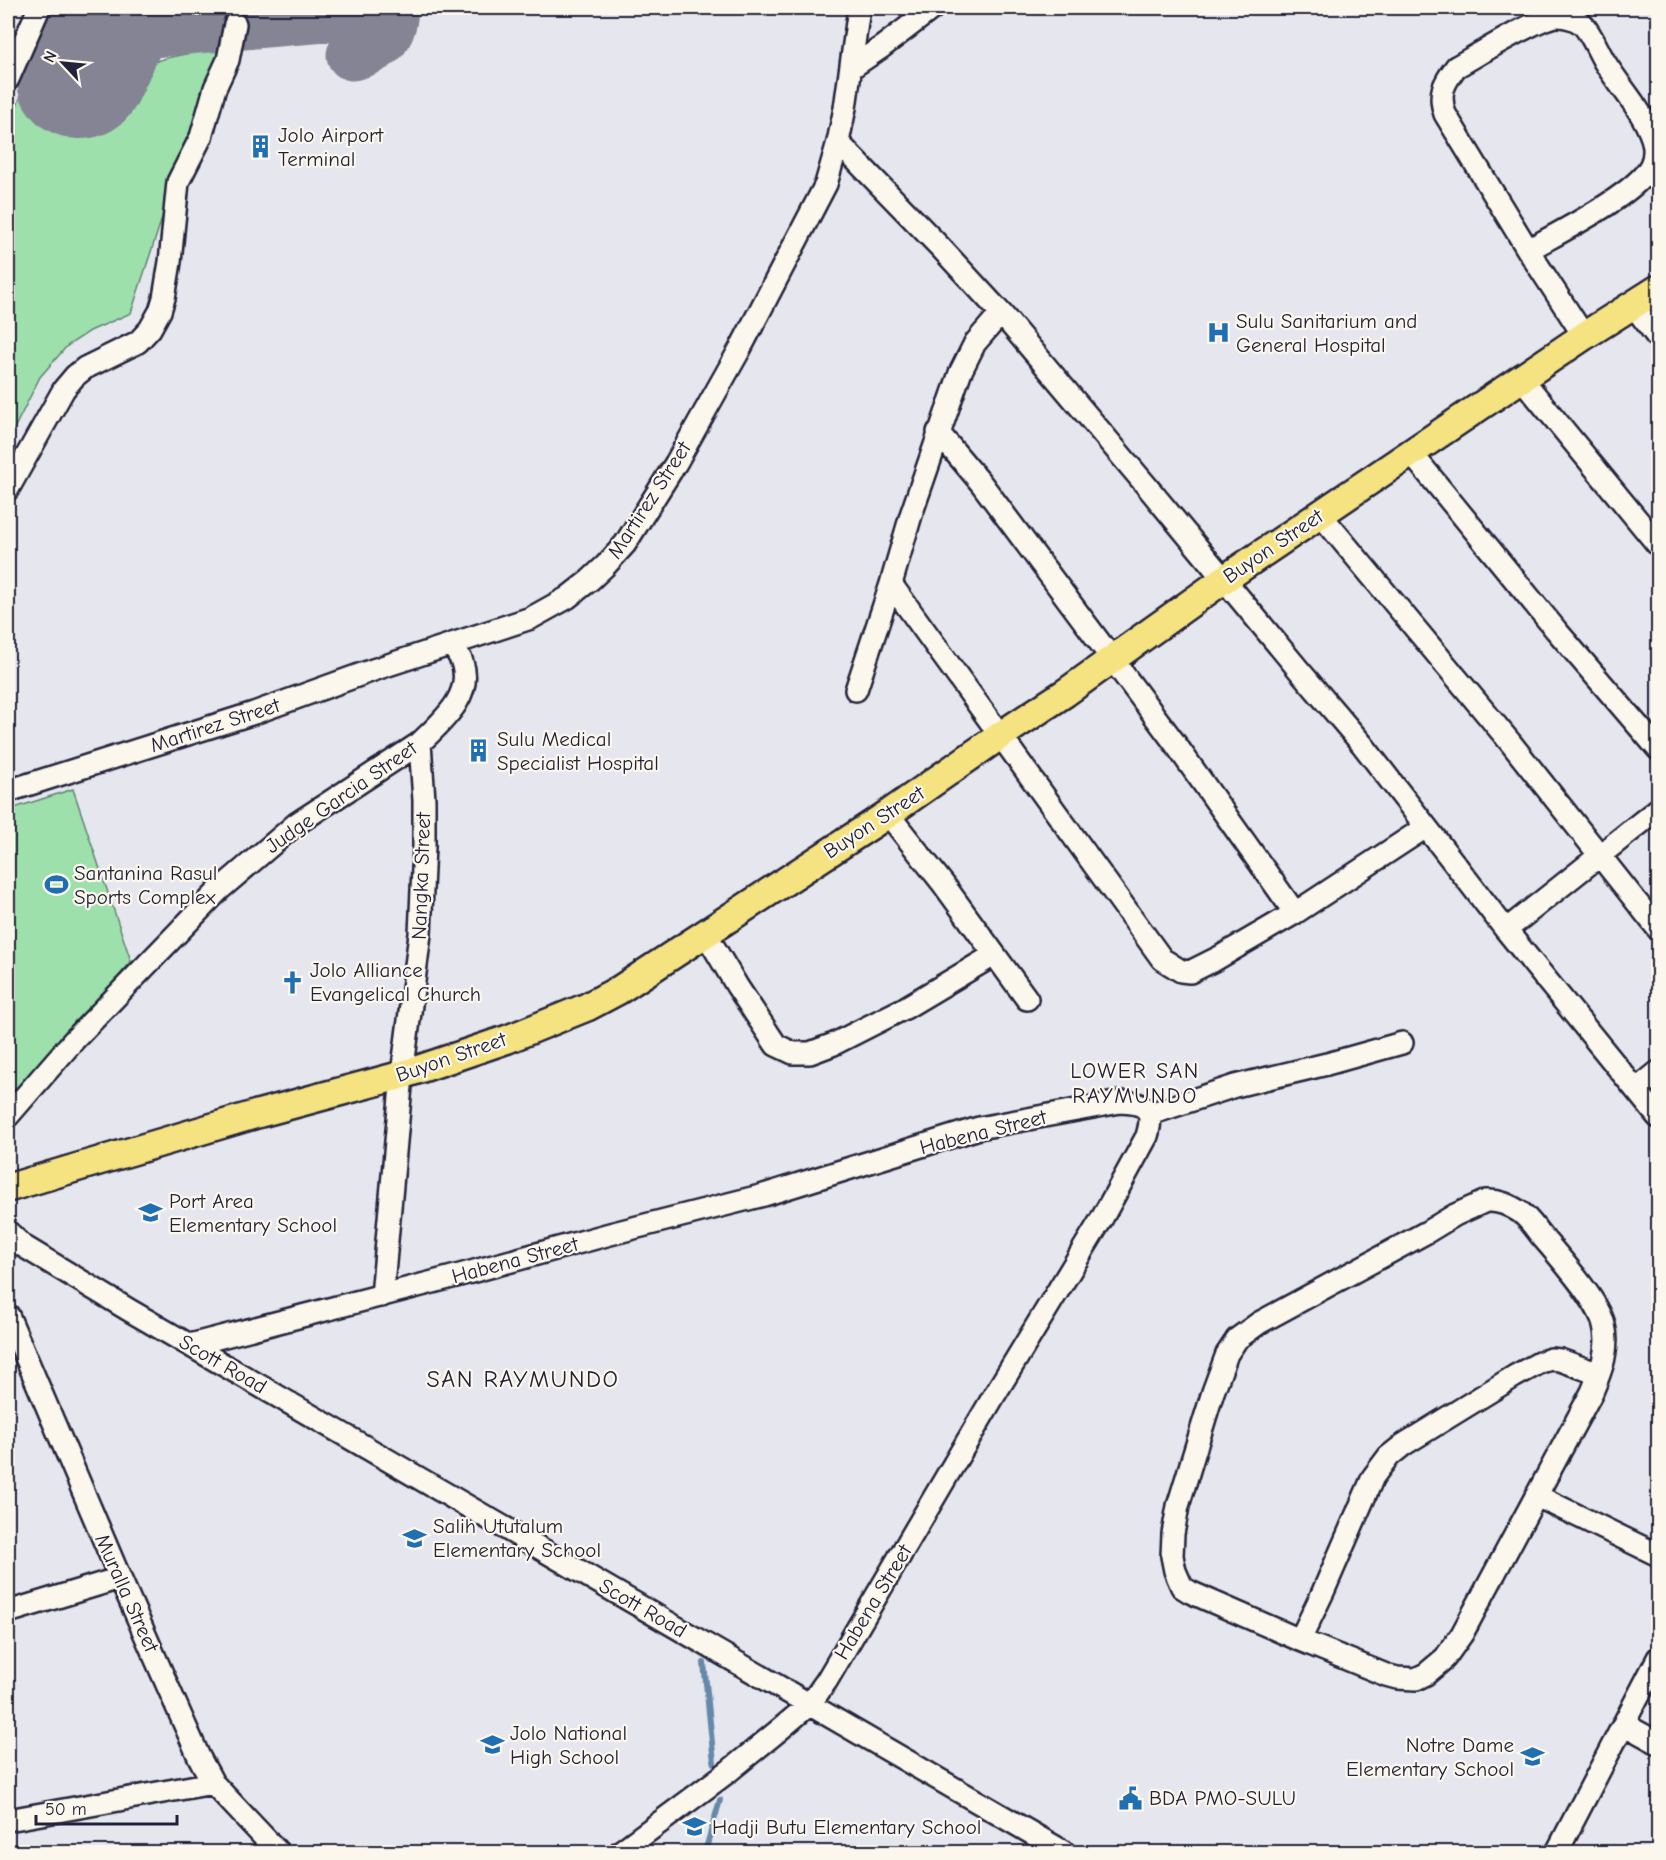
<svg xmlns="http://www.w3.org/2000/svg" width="1666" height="1860" font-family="'Comic Neue',sans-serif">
<rect width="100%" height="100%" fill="#e6e7ee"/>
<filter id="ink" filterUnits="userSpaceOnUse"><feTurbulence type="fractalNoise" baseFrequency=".0167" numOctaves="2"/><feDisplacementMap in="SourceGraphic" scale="12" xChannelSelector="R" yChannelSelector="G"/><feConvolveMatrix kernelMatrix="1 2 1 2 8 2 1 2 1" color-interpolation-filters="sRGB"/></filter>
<g filter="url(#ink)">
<!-- green -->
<path fill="#9de0ab" stroke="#608173" stroke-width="1.5" d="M58,8H61L39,57L118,91C137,58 181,54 215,50L231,65L229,85L179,202L163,215L131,313L90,331L67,346L40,377L8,441V127Z
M73,789L131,961L34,1082L8,1104V810Z"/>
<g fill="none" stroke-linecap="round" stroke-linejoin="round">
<!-- stream -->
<path stroke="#6689a9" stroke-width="6" d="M704,1663L714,1763
M705,1852L720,1800"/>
<!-- taxiway -->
<path stroke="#848494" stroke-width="51" d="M130,8C130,22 138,30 151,32L360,14L393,8C392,38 379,48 352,55"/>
<!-- runway -->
<path stroke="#848494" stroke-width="128" d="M80,75L111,8"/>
<defs>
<path id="minor" d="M851,68L882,47L933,8
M8,79L39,8
M838,142L941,248L1001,313L1150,490L1298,669L1362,744L1506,930L1658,1117
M1528,250C1558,233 1637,194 1651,165C1655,156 1655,147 1652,138C1643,110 1619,86 1604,61C1598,51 1591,33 1583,25C1577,19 1566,16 1558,16C1540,16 1476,56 1456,67C1444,83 1438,93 1445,114L1528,250L1584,336
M1634,306L1658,338
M1522,379L1658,545
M938,432L981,483L1174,742L1295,913
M1412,454L1556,630L1658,749
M8,489L64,389L75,376L85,368L138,342L150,329L160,311L164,298L170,262L178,182L201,137L215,88L228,60L235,24
M1320,514L1510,742L1658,929
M891,584L1162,959L1181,971L1190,972L1218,958L1295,913L1426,827
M856,690L891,584L911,515L960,373L975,343L1001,313
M8,791L254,713L376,669L531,618L567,598L590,580L606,565L625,544L676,463L740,349L826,184L838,142L845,108L859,8
M888,814L944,885L1027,999
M1506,930L1658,809
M706,934L737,986L776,1045L793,1053H810L834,1044L905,1008L994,955
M1636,1090L1658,1072
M1150,1114L1235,1086L1327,1064L1402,1043
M8,1116L74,1040L219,890L296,824L420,743C441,722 474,696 462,662C460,656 455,650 452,645
M1486,1201C1499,1200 1509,1205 1520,1212C1530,1219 1536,1230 1544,1239C1561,1259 1599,1302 1604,1325C1610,1348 1601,1371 1592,1392L1462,1634L1445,1658L1426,1674L1416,1679L1397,1678L1386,1675L1300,1640L1190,1592L1182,1587L1175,1571L1172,1556L1173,1534L1178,1506L1213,1392L1227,1354L1237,1339L1259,1323L1427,1232L1455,1215Z
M8,1232L23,1246L129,1310L1064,1852
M382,1296L402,1075L420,934L424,846V800L420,743
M8,1315L120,1578L199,1757L213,1783L278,1852
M190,1345L460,1275L610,1234L764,1195L979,1128L1120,1102C1146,1103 1155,1109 1147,1136L1101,1220L995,1394L827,1680L810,1704L778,1731L729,1771L620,1852
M1537,1496L1658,1555
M8,1612L120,1578
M1300,1640L1323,1592L1373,1477L1388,1457L1403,1445L1515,1376L1541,1362L1551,1359L1560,1360L1599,1374
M1625,1725L1658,1743
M8,1820L213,1783
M1557,1852L1658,1658"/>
<path id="major" d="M8,1188L257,1114L402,1075L508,1039L587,1007L619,990L888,814L1001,735L1065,693L1223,580L1584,336L1658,289"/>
</defs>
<!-- minor casing -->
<use href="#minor" stroke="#22223b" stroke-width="26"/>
<!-- major casing -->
<use href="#major" stroke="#22223b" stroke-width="32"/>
<!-- minor -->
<use href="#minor" stroke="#fbf7ec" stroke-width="21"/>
<!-- major -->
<use href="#major" stroke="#f5e382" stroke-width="27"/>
</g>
</g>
<!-- icons -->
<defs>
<symbol id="building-bare" viewBox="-9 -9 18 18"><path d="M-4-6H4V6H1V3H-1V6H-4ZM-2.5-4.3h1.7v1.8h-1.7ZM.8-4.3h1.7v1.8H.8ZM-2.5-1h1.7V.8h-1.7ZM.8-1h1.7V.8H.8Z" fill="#1f6fb2" stroke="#fbf7ec" stroke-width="2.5" paint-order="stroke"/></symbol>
<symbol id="hospital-bare" viewBox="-9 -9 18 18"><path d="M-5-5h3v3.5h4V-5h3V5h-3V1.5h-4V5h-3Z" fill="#1f6fb2" stroke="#fbf7ec" stroke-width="2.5" paint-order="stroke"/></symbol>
<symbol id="stadium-bare" viewBox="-9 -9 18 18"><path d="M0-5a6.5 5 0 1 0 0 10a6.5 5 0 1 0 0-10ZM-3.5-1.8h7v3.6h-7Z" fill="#1f6fb2" stroke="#fbf7ec" stroke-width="2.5" paint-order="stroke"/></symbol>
<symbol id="church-bare" viewBox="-9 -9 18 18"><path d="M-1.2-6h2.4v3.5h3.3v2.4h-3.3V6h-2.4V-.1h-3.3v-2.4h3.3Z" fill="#1f6fb2" stroke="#fbf7ec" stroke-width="2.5" paint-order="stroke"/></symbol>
<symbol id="school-bare" viewBox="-9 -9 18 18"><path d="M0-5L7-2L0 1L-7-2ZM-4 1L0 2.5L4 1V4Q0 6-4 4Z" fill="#1f6fb2" stroke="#fbf7ec" stroke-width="2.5" paint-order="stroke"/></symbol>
<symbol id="civic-bare" viewBox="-9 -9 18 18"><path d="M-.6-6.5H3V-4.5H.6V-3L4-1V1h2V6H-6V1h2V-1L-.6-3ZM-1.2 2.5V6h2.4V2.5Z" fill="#1f6fb2" stroke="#fbf7ec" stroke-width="2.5" paint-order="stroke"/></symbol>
</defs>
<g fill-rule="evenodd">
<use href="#building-bare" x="244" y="130" width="33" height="33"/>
<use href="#hospital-bare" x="1202" y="316" width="33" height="33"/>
<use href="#building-bare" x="462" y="734" width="33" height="33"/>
<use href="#stadium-bare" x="40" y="868" width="33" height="33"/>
<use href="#church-bare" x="276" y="966" width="33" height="33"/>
<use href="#school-bare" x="134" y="1196" width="33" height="33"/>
<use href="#school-bare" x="398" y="1522" width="33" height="33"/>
<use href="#school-bare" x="476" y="1728" width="33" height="33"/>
<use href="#school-bare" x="1516" y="1740" width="33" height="33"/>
<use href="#civic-bare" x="1114" y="1782" width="33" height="33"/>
<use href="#school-bare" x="678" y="1810" width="33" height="33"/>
</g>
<g text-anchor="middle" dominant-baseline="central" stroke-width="4.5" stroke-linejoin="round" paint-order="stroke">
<!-- poi labels -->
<g font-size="21" fill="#22223b" stroke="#fbf7ec" text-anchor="start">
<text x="278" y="135">Jolo Airport<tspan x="278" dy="24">Terminal</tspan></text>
<text x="1236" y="321">Sulu Sanitarium and<tspan x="1236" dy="24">General Hospital</tspan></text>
<text x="497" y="739">Sulu Medical<tspan x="497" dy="24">Specialist Hospital</tspan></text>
<text x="74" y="873">Santanina Rasul<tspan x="74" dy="24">Sports Complex</tspan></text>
<text x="310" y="970">Jolo Alliance<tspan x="310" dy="24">Evangelical Church</tspan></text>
<text x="169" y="1201">Port Area<tspan x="169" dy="24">Elementary School</tspan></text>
<text x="433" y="1526">Salih Ututalum<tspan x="433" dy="24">Elementary School</tspan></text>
<text x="510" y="1733">Jolo National<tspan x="510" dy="24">High School</tspan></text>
<text x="1514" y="1745" text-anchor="end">Notre Dame<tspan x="1514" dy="24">Elementary School</tspan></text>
<text x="1149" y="1798">BDA PMO-SULU</text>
<text x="712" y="1827">Hadji Butu Elementary School</text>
</g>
<!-- street labels -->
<g font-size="21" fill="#22223b" stroke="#fbf7ec">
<text transform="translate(649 500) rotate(-57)">Martirez Street</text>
<text transform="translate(1273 546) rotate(-34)">Buyon Street</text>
<text transform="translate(215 725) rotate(-18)">Martirez Street</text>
<text transform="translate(341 797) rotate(-35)">Judge Garcia Street</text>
<text transform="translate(874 822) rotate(-33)">Buyon Street</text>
<text transform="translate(421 876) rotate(-88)">Nangka Street</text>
<text transform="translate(451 1057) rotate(-19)">Buyon Street</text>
<text transform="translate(983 1132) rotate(-14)">Habena Street</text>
<text transform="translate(515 1260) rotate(-15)">Habena Street</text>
<text transform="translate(223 1364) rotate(30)">Scott Road</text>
<text transform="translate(127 1593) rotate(66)">Muralla Street</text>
<text transform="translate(873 1602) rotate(-59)">Habena Street</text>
<text transform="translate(643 1608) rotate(30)">Scott Road</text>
</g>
<!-- neighbourhood labels -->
<g font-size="22" letter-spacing="1.5" fill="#22223b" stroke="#fbf7ec">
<text x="1135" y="1071">LOWER SAN<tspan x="1135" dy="25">RAYMUNDO</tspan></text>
</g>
<!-- quarter labels -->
<g font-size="24" letter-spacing="1.5" fill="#22223b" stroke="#fbf7ec">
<text x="523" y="1379">SAN RAYMUNDO</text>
</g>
</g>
<!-- margin -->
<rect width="1666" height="1860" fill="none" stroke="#fbf7ec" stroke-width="30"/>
<rect x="15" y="15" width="1636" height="1830" fill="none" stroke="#22223b" stroke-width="2" filter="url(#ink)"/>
<!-- north arrow -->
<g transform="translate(63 63) rotate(296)" stroke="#fbf7ec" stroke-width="4.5" paint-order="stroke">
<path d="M0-4.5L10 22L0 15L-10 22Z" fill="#22223b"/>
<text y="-9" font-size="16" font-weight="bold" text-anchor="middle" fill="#22223b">N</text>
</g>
<!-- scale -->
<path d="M36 1815v9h141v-9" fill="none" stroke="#22223b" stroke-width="3"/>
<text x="45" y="1815" font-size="18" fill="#22223b" stroke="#fbf7ec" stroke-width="4.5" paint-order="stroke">50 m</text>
</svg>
